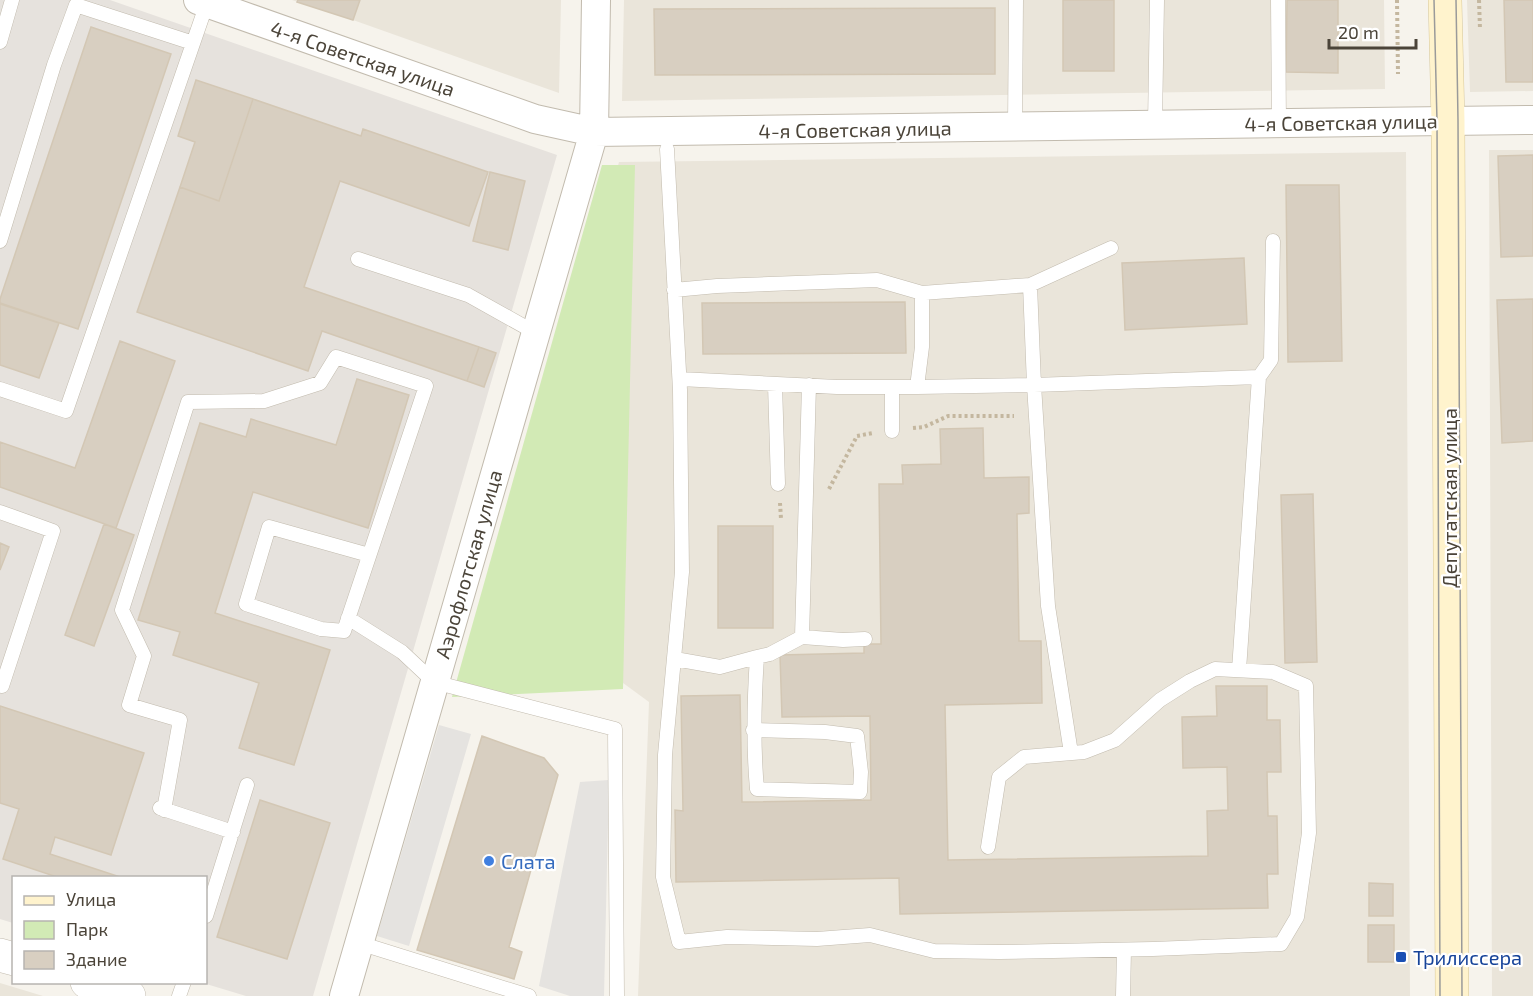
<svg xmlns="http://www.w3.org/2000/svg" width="1533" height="996" font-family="'Exo 2',sans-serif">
<rect width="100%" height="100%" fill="#f6f3ec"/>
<!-- residential -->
<path fill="#eae5da" d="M292,0H561L559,93L353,20Z
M624,0H1384L1385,89L622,101Z
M1467,0H1533V91L1470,92Z
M1489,150H1533V996H1492Z
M1406,152L1410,996H638L649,702L619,680L467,682L619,162Z
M0,983L43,996H0Z"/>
<!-- industrial -->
<path fill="#e6e2dd" d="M0,0H110L557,155L313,996H246L203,983L206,982V878H14L13,923L0,919Z"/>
<!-- green -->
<path fill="#d2eab5" d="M602,165H635L623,689L452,697Z"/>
<!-- parking -->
<path fill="#e5e3e0" d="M439,725L471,734L409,946L377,936Z
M609,780L604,996H570L539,986L580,782Z"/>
<!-- building -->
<path fill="#d8cfc1" stroke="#d3c7b4" stroke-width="1.5" d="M298,0H360L353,20L297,2Z
M1063,0H1114V71H1063Z
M1287,0H1338V73L1286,72Z
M1504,0H1533V82H1506Z
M995,8V74L655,75L654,9Z
M91,27L171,54L78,329L0,303V299Z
M196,80L253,99L219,201L180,187L195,142L178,136Z
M253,99L361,136L363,129L488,172L469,226L340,181L304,287L479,347L467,381L322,331L308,371L137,312L180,187L219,201Z
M1533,155V256L1501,257L1498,156Z
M490,172L525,181L508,250L473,241Z
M1286,185H1339L1342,361L1288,362Z
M1244,258L1247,324L1125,330L1122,263Z
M1533,299V441L1502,443L1497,300Z
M905,302L906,353L703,354L702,303Z
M0,304L59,323L39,378L0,365Z
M120,341L175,361L116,528L0,487V442L75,468Z
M479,347L496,353L484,387L467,381Z
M357,379L409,395L368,528L253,492L215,613L330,650L294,765L239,748L259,683L173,655L180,632L138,620L200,423L246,437L251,419L336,445Z
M983,428L984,478L1029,477V513L1017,514L1019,641H1041L1042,703L945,705L948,860L1208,856L1207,811L1228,810L1227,767L1183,768L1182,717L1217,716L1216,686H1267V720H1280L1281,772H1267L1268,816H1277L1278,874H1267L1268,908L900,914L899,878L676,882L675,810L683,811L681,696L740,695L742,802L871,800L870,716L782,717L780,655L864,653V644H881L879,484H903L902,465L941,464L940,429Z
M1313,494L1317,662L1285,663L1281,495Z
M104,524L134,535L94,646L65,635Z
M718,526H773V628H718Z
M0,543L9,547L0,570Z
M0,706L144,753L111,855L55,837L50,854L123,878H60L3,859L19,809L0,803Z
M482,736L544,758L558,775L509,947L522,952L514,979L417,950Z
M260,800L330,823L287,959L217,937Z
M1369,883L1393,884V916H1369Z
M1368,925H1394V962H1368Z"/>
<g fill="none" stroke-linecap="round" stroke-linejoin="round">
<defs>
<path id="service" d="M1278,0L1279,123
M0,42L12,0
M1155,124L1157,0
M1015,126L1016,0
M667,149L680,390L682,572L665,755L663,877L679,942L727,937L817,939L870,935L934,951L999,952L1153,949L1281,944L1297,917L1309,833L1306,686L1273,672L1215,669L1190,681L1160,700L1115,740L1084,752L1024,757L999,777L988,847
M0,241L54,65L76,5L193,43
M358,259L468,295L536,333
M1030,285L1111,248
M674,290L717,286L877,280L922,293V347L917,387H837L680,379
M775,384L778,484
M892,387V431
M917,387L1034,385L1030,285L922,293
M0,389L66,411L207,3
M0,512L53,531L2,686
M348,618L402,652L434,682L615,729L617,996
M802,637L809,385
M757,657L770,654L802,637L843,640L865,639
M675,659L720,667L757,657C754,701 753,745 757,789L860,792L861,772L857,736L825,732L753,730
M1239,670L1259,377
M1071,753L1048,606L1034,385L1259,377L1271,360L1273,241
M160,808L233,832
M164,810L180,720L129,705L144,656L122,610L188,402L264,401L320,383L336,357L426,386L344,631L321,629L246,604L269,527L369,555
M206,916L247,785
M359,943L529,996
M179,996L184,982
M1123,996L1124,950"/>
<path id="minor" d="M198,0L535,119L594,132L1533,120
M344,996L594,132L596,0"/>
<path id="tertiary" d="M0,955L14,959
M87,982L129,996"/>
<path id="secondary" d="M1445,0L1448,121L1452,996"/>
</defs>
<!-- service casing -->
<use href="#service" stroke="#c2bbae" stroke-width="15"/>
<!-- minor casing -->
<use href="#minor" stroke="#c2bbae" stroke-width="30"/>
<!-- tertiary casing -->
<use href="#tertiary" stroke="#c2bbae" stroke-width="34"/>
<!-- secondary casing -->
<use href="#secondary" stroke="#d6c79b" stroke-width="34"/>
<!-- path -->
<path stroke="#c4b79f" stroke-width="4" stroke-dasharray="3 3" stroke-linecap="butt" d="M1397,0L1398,74
M1479,0L1480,29
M913,428L924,427L948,416H1014
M829,489L857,436L873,433
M780,503L781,519"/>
<!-- service -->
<use href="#service" stroke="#fff" stroke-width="14"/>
<!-- minor -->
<use href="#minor" stroke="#fff" stroke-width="28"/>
<!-- tertiary -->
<use href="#tertiary" stroke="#fff" stroke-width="33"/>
<!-- secondary -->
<use href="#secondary" stroke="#fff3cd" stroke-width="33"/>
<!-- tram -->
<path stroke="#9a9a9a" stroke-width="1.5" d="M1434,0L1437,121L1440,996
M1456,0L1458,120L1462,996"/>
</g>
<!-- markers -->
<circle fill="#3f7fe0" stroke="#fff" stroke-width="2" cx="489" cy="861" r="6"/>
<rect fill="#1a4fb4" stroke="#fff" stroke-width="2" x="1395" y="951" width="12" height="12" rx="3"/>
<g text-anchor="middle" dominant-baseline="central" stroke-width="4.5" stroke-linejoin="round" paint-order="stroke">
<!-- street labels -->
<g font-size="20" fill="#4b4439" stroke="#fff">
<text transform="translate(363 58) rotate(19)">4-я Советская улица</text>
<text transform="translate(1341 122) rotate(-1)">4-я Советская улица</text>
<text transform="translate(855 129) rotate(-1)">4-я Советская улица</text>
<text transform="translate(1449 498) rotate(-90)">Депутатская улица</text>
<text transform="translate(468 564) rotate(-74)">Аэрофлотская улица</text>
</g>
<!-- shop labels -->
<g font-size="20" fill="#366cbe" stroke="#fff" text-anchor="start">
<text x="501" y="861">Слата</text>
</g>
<!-- transit labels -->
<g font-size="20" fill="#164399" stroke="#fff" text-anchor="start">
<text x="1413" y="957">Трилиссера</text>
</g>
</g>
<!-- legend -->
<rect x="12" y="876" width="195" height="108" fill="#ffffff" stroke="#b7b4b0" stroke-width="1.5"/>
<rect x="24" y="896" width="30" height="9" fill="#fff3cd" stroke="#b7b4b0" stroke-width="1.5"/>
<text x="66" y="906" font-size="18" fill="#4b4439">Улица</text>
<rect x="24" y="921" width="30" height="18" fill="#d2eab5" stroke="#b7b4b0" stroke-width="1.5"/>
<text x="66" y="936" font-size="18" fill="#4b4439">Парк</text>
<rect x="24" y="951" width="30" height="18" fill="#d8cfc1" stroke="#b7b4b0" stroke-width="1.5"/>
<text x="66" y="966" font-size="18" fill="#4b4439">Здание</text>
<!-- scale -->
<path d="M1329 39v9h87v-9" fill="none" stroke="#4b4439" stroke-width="3"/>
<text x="1338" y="39" font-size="18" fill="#4b4439" stroke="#ffffff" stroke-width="4.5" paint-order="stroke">20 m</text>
</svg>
